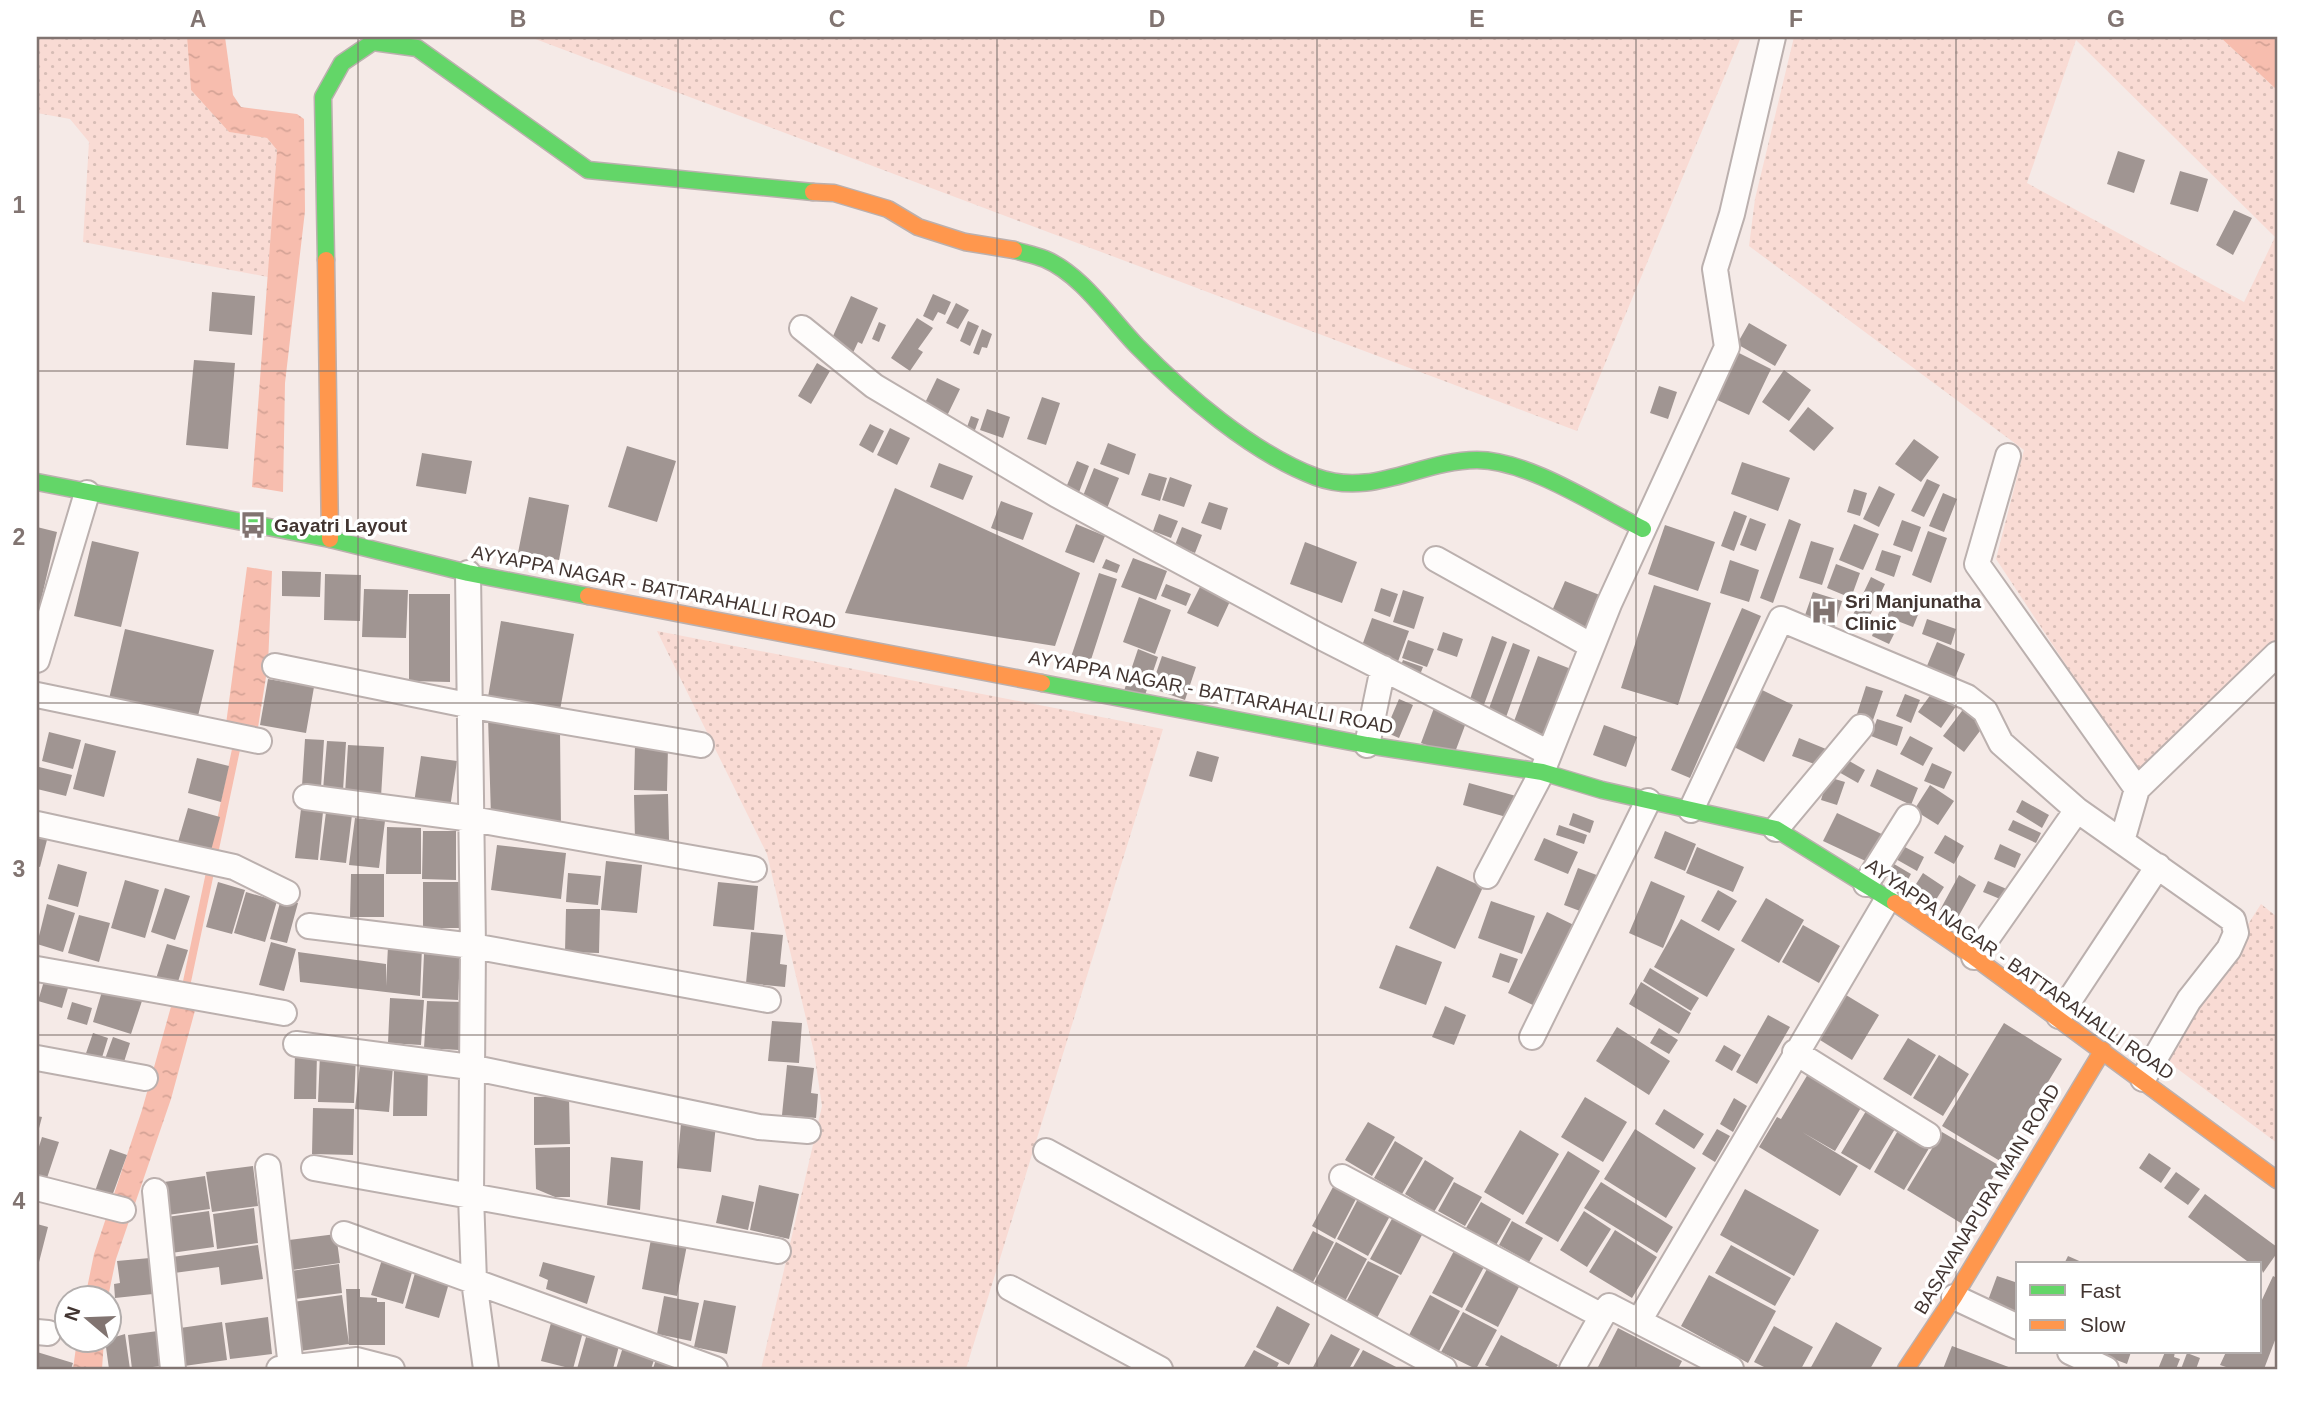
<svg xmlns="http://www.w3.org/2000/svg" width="2314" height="1406" font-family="Helvetica,sans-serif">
<defs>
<pattern id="green-dots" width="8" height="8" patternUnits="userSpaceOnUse" patternTransform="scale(1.75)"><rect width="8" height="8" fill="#f9dbd4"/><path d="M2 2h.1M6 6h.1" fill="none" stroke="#d7bdb6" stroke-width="1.8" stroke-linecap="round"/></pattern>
<pattern id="water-ripples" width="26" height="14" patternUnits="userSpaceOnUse" patternTransform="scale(1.75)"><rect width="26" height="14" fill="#f7bdae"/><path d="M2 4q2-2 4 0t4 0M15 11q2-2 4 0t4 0" fill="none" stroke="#d5a396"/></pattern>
</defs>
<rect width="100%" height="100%" fill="#f5eae7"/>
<!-- green -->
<path fill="url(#green-dots)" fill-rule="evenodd" d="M37,37H187L191,90L229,132L267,138L277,150L268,277L83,242L89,142L70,119L37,113Z
M530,37H1741L1577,431Z
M1794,37H2220L2277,90V647L2136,771L1996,559L2024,450L1749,246L1755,199ZM2076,40L2275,237L2244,302L2027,183Z
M657,631L1163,729L966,1369H761L822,1106L814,1052L767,854Z
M2261,904L2277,917V1143L2163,1058Z"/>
<!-- water -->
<path fill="url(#water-ripples)" d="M187,37H225L233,95L241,107L297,114L304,119L305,211L285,383L283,492L252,487L277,150L267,138L229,132L191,90Z
M2220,37H2277V90Z
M247,567L272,571L268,664L257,734L226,724Z
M174,996L197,1003L171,1099L116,1259L108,1297L85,1298L94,1254L142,1110Z
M77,1340H104L102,1369H73Z"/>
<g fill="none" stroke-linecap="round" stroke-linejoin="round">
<!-- stream -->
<path stroke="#f7bdae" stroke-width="8" d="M185,991L238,740"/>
</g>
<!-- building -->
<path fill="#a09592" d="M2118,151L2145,160L2134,193L2107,184Z
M2180,171L2208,179L2198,212L2170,204Z
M2234,210L2252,218L2233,255L2216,245Z
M212,292L255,296L252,335L209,331Z
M933,294L951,302L945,315L938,312L933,321L923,316Z
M851,296L878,308L862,344L858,342L852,355L829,345Z
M956,303L969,310L958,329L946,323Z
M917,318L933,328L918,349L923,352L910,371L891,358Z
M968,321L979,326L970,346L960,341Z
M879,322L886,325L879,342L872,339Z
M1749,323L1787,345L1775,366L1737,344Z
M982,329L992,334L987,348L982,347L979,355L973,353Z
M1733,350L1771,369L1749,415L1711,397Z
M194,360L235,363L228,449L186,445Z
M817,363L830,371L811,404L798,396Z
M1784,370L1811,390L1789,421L1762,402Z
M937,378L960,389L946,418L923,407Z
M1659,386L1677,392L1668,419L1650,413Z
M1042,397L1060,403L1046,445L1027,439Z
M1808,407L1834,428L1814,451L1789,431Z
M987,409L1010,417L1003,438L980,430Z
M971,416L979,419L971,441L963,438Z
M870,424L884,431L873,453L859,445Z
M890,428L910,438L897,465L877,455Z
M1914,439L1939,457L1921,482L1895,464Z
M1108,443L1136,454L1129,475L1100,464Z
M627,446L676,461L657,522L608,507Z
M422,453L472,461L466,494L416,486Z
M1077,461L1089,466L1078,495L1065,490Z
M1742,462L1790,478L1778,511L1731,494Z
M939,463L973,476L963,500L930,487Z
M1094,468L1119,478L1106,511L1081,501Z
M1149,473L1167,478L1160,501L1141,495Z
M1170,477L1192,485L1184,507L1162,500Z
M1927,479L1940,485L1924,517L1911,511Z
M1879,486L1895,494L1879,527L1863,519Z
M895,488L1080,573L1055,646L845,613Z
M1854,489L1867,493L1860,516L1847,512Z
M1943,493L1957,499L1944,532L1929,526Z
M529,497L569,505L559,560L518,553Z
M1001,501L1033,513L1023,540L991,528Z
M1209,502L1228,508L1221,530L1201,523Z
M1734,511L1747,516L1734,551L1721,546Z
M1159,514L1178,521L1171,538L1153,531Z
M1750,518L1766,524L1756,551L1740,545Z
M1789,519L1801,524L1773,603L1760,598Z
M1902,520L1921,527L1912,552L1893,545Z
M1076,524L1105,536L1094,563L1065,552Z
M1854,524L1879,534L1863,570L1839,560Z
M1665,525L1715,542L1698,591L1648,574Z
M37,527L57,532L38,613H37Z
M1182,527L1202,535L1195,553L1175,545Z
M1928,531L1947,538L1931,583L1912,575Z
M92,541L139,552L121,627L74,616Z
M1811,541L1834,548L1822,585L1799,578Z
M1305,542L1357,562L1342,603L1290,584Z
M1882,550L1901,556L1894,577L1875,570Z
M1133,558L1167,571L1156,600L1121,587Z
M1106,559L1120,565L1117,573L1102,568Z
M1730,560L1759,570L1749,602L1720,593Z
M1836,564L1860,573L1851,598L1827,588Z
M282,571L321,572L320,597L282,596Z
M1099,573L1117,579L1089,666L1070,660Z
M325,574L361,575L360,621L324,620Z
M1871,577L1885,584L1866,624L1852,617Z
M1565,581L1602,596L1586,635L1548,620Z
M1202,583L1232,597L1218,627L1187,613Z
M1166,584L1191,594L1186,606L1161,596Z
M1654,585L1711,603L1678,705L1621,688Z
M1381,588L1398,594L1390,617L1374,611Z
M364,589L408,590L406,638L362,637Z
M1403,590L1424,597L1414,629L1393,622Z
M1813,592L1842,601L1834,628L1804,618Z
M409,594H450V682L409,681Z
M1896,595L1922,605L1913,627L1887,617Z
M1139,597L1171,610L1155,654L1123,642Z
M1742,608L1761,616L1690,778L1671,770Z
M1372,618L1409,631L1396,667L1359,654Z
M1927,619L1956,629L1951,645L1922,634Z
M501,621L574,634L560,710L488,697Z
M1876,625L1894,634L1889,644L1872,636Z
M125,629L214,650L197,720L109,699Z
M1443,632L1463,639L1457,657L1437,650Z
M1492,636L1507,642L1482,710L1468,705Z
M1408,640L1434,649L1427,667L1402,658Z
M1937,642L1965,654L1952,685L1924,673Z
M1513,643L1530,650L1505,720L1487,714Z
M1138,649L1158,657L1144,698L1124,691Z
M1162,656L1196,667L1185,700L1151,688Z
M1538,656L1571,669L1546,737L1513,724Z
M1403,660L1423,667L1418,680L1398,673Z
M268,679L314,687L306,733L260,725Z
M1866,686L1883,691L1873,720L1857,714Z
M1937,686L1959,702L1941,728L1918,712Z
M1756,687L1793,705L1764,762L1728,744Z
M1905,694L1920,700L1911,723L1896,716Z
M1399,699L1413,705L1399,738L1385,732Z
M1965,707L1986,723L1964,752L1943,736Z
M1434,708L1467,720L1454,755L1421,743Z
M488,717L560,731L561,827L491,816Z
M1877,719L1903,727L1897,746L1871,736Z
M1604,725L1637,737L1626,767L1593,755Z
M49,732L81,740L73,769L42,761Z
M1910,736L1933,748L1923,766L1900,754Z
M1799,738L1826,749L1820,766L1792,756Z
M305,739L324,740L321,787L302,786Z
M327,741L346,742L343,791L323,790Z
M85,743L116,751L104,797L73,789Z
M348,745L384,747L381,797L345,794Z
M635,745L668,746L667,791L634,790Z
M1197,751L1219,757L1212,782L1189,776Z
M421,756L457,761L450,808L414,803Z
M197,758L229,766L221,802L188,793Z
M1844,758L1865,770L1858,783L1837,771Z
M1932,763L1952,772L1944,789L1924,781Z
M39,767L72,775L66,796L37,789Z
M1877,769L1918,788L1911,805L1870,786Z
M1828,777L1845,782L1837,805L1821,800Z
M1469,783L1516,796L1510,818L1463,805Z
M1930,785L1954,801L1938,825L1914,810Z
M668,794L669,840L635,841L634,795Z
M2022,800L2049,815L2042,828L2016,812Z
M188,808L220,817L209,858L176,849Z
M301,809L323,812L318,860L295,858Z
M326,812L352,815L346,863L320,860Z
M1573,813L1594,821L1590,833L1569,825Z
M1837,813L1888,837L1874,865L1823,841Z
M355,818L385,821L379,868L349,865Z
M2013,820L2041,833L2036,843L2008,830Z
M1559,825L1587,835L1584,844L1556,835Z
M387,827L421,828V874H386Z
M423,831H456V880L422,879Z
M1665,831L1696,844L1685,871L1654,858Z
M37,833L48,836L40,867L37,866Z
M1945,835L1964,846L1954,864L1934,853Z
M1544,838L1578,852L1568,874L1534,860Z
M2000,844L2021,854L2015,868L1994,859Z
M497,845L566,853L561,899L491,890Z
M1901,845L1924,857L1917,871L1894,858Z
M1697,847L1744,867L1733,892L1686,873Z
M606,861L642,865L637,913L601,910Z
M1889,861L1911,874L1904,887L1882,873Z
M58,864L87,872L78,907L48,899Z
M1437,866L1483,887L1455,949L1409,928Z
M1578,868L1602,877L1588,914L1564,905Z
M568,873L601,876L598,905L566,902Z
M1923,873L1944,887L1932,906L1911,892Z
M351,874H384V917H350Z
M1959,875L1976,885L1957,919L1940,910Z
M125,880L159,890L145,938L111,928Z
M1651,881L1685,896L1663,948L1629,933Z
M1988,881L2009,890L2005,901L1983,892Z
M218,882L245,890L232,934L206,927Z
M423,882H461L460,928H423Z
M718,882L758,886L754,930L713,926Z
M165,888L190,896L175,940L151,932Z
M1718,890L1737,901L1719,931L1701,921Z
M246,892L277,901L265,942L234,933Z
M1766,898L1804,920L1779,963L1741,941Z
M281,899L298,903L287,943L270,939Z
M1491,901L1535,916L1522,954L1478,938Z
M47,904L75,913L63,952L37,944Z
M566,909H600L599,953L565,952Z
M1547,912L1578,927L1539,1008L1508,993Z
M79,915L110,923L99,962L68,953Z
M1681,919L1735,949L1707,997L1654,967Z
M1803,925L1840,946L1819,983L1782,962Z
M751,932L783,935L780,964L787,965L785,987L746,983Z
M271,942L296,949L284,991L259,985Z
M167,944L188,950L176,988L155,982Z
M1396,945L1442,962L1426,1005L1379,988Z
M388,946L422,947L420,996L300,982L298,952L386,964V986Z
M1500,953L1518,959L1509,983L1492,977Z
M424,954L460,956L458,1000L422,998Z
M1650,968L1699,998L1691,1011L1643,981Z
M44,981L68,988L62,1008L38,1001Z
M1641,982L1691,1013L1679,1034L1629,1004Z
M103,988L142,1001L131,1034L93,1022Z
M1846,995L1879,1015L1852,1060L1820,1040Z
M390,998L424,1000L421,1045L388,1043Z
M427,1001L462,1002L459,1050L424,1048Z
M72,1002L92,1008L87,1025L67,1019Z
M1445,1006L1466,1015L1454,1045L1432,1037Z
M1768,1015L1790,1027L1757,1084L1736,1072Z
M772,1021L802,1023L799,1063L768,1061Z
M2004,1023L2062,1059L2000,1161L1942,1126Z
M1617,1027L1670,1061L1649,1095L1596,1061Z
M1659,1028L1678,1040L1669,1054L1650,1043Z
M93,1033L108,1038L100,1064L84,1059Z
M113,1037L130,1043L123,1065L105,1059Z
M1908,1038L1936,1055L1911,1096L1883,1079Z
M1724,1045L1741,1055L1732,1071L1715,1061Z
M295,1052H317L316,1099H294Z
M320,1054L356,1056L354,1103L318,1102Z
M1939,1055L1969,1074L1943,1116L1913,1098Z
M360,1064L393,1067L389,1112L355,1109Z
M787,1065L814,1068L811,1093L818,1094L816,1118L782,1115Z
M394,1068H428L427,1116H393Z
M1808,1074L1862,1106L1835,1151L1802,1132L1858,1166L1840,1196L1759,1147L1777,1117L1781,1119Z
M569,1096L570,1144L534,1145V1097Z
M1585,1097L1627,1122L1603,1162L1561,1137Z
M1734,1098L1747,1106L1733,1132L1720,1124Z
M1869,1106L1898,1124L1870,1170L1841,1153Z
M313,1108L354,1109L353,1155L312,1154Z
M1664,1109L1704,1134L1694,1149L1655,1124Z
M37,1116L42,1117L38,1132H37Z
M1368,1122L1395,1137L1372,1176L1345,1160Z
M681,1123L716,1125L711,1172L677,1168Z
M1900,1127L1931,1145L1904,1190L1874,1172Z
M1635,1129L1696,1168L1666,1218L1604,1179Z
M1717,1129L1730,1136L1715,1162L1702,1154Z
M1520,1130L1559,1154L1523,1215L1484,1192Z
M1942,1132L2000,1166L1964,1225L1907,1190Z
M42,1137L59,1142L44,1187L37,1185V1153Z
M1395,1141L1423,1158L1402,1194L1374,1178Z
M570,1147V1197H555L536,1189L535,1148Z
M110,1149L127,1155L111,1199L94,1194Z
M1568,1151L1600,1171L1558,1242L1525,1223Z
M2149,1153L2171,1168L2161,1183L2139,1168Z
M611,1157L643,1161L640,1210L607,1205Z
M1425,1160L1454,1178L1434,1212L1405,1194Z
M253,1166L258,1206L212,1212L206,1172Z
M2176,1172L2200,1189L2188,1205L2164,1188Z
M205,1176L210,1209L168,1215L164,1182Z
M1454,1182L1482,1197L1465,1226L1438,1211Z
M1601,1182L1673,1227L1657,1253L1584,1208Z
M759,1185L799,1194L789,1239L750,1230Z
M1333,1187L1356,1199L1335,1239L1312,1226Z
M1745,1189L1819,1230L1794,1276L1720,1235Z
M2205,1194L2277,1247V1253L2263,1273L2260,1264H2251L2188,1217Z
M722,1195L754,1202L748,1230L716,1223Z
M1358,1199L1390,1216L1368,1256L1337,1239Z
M1481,1202L1511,1219L1496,1245L1466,1228Z
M254,1208L258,1243L217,1249L213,1214Z
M209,1211L214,1247L171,1253L167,1217Z
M1584,1211L1611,1229L1587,1267L1560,1250Z
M1393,1217L1423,1233L1401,1275L1370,1259Z
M1512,1221L1543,1238L1529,1262L1499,1245Z
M37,1224L48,1227L38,1266H37Z
M1615,1230L1657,1257L1632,1298L1589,1272Z
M1313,1231L1334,1242L1312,1284L1291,1273Z
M336,1234L340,1263L292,1270L289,1240Z
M651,1239L687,1245L677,1296L642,1289Z
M1336,1242L1367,1259L1345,1301L1313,1285Z
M258,1245L263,1279L221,1285L219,1267L174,1273L172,1257Z
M1731,1245L1791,1278L1775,1306L1715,1273Z
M1455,1249L1485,1265L1462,1308L1432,1293Z
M384,1253L415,1262L403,1304L371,1295Z
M2068,1256L2086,1264H2064Z
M150,1258L153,1294L115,1298L114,1284L120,1283L117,1261Z
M1368,1261L1399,1276L1377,1318L1346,1302Z
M543,1262L595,1276L587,1304L546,1289L548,1280L539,1276Z
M339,1264L342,1293L295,1299L291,1271Z
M417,1266L451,1276L439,1318L405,1308Z
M1488,1267L1520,1285L1498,1327L1465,1310Z
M1709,1275L1776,1311L1748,1363L1681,1326Z
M1997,1276L2018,1283V1314L1987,1303Z
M2273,1276L2277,1278V1335L2264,1369H2232L2220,1365L2226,1352H2260V1304Z
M346,1289H360V1297L377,1298V1302H385V1345H349Z
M342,1295L349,1344L300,1351L293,1302Z
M1430,1295L1460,1311L1439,1351L1409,1335Z
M664,1296L699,1303L691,1341L657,1334Z
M704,1300L736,1306L727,1354L694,1347Z
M1277,1306L1310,1324L1289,1365L1256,1347Z
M1463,1312L1497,1330L1476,1369L1441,1352Z
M268,1317L272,1354L230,1359L225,1323Z
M552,1319L584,1328L573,1369L541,1361Z
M222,1322L227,1360L184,1366L180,1328Z
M1836,1322L1882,1348L1870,1369H1810Z
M1774,1326L1813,1347L1801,1369H1768L1754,1362Z
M1618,1328L1682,1361L1678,1369H1597Z
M158,1331L163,1366L132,1369L128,1335Z
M125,1334L130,1369H109L105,1340Z
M1331,1334L1360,1349L1349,1369H1312Z
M1501,1335L1558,1365L1555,1369H1494L1485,1365Z
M586,1337L619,1346L613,1369H577Z
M1952,1346L2014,1369H1943Z
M623,1347L655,1357L651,1369H616Z
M1254,1350L1279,1363L1276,1369H1243Z
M1363,1350L1400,1369H1352Z
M37,1352L73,1363L71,1369H37Z
M2095,1352H2131L2127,1364Z
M2165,1352H2175L2174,1357L2180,1359L2176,1369H2158Z
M2187,1353L2200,1358L2196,1369H2181Z
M656,1359L688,1369H653Z"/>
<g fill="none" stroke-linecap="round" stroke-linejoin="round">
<defs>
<path id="street" d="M802,328L874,386L1057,495L1321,637L1549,753
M2008,456L1977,564L2137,789L2122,841
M1436,559L1592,646
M468,573L473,946L471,1196L474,1281L486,1369
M37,660L87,493
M275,666L467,705L701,745
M37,695L259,741
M1367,745L1383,668
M2137,789L2277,654
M306,797L472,819L754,869
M1691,810L1781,619L1967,697L1985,711L2001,743L2077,810L2233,920L2236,933L2229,949L2189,1000L2143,1079
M37,824L234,867L287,893
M1776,829L1861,727
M1487,876L1542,772L1609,604L1727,347L1715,269L1732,214L1773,37
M1866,884L1908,817
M309,926L473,946L768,1000
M1974,957L2077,810
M37,969L284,1013
M2059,1016L2158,866
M1532,1037L1648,801
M296,1044L470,1067L759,1127L808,1131
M1795,1052L1928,1135
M37,1058L145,1078
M1046,1151L1444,1369
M268,1167L291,1367
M314,1168L778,1251
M1342,1177L1602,1316L1609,1306L1731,1369
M37,1188L123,1210
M155,1191L173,1369
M344,1234L715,1369
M1010,1288L1160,1369
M1954,1297L2018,1327
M1639,1321L1887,900
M37,1332L48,1333
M2070,1352L2106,1369
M279,1369L357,1360L392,1369
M1572,1369L1602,1316"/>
<path id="fast" d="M1014,250C1024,253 1035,255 1045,259C1082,275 1109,317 1137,346C1184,394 1252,453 1316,477C1373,498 1421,460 1477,460C1528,460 1597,506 1643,529
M326,260L323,97L342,63L373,42L417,48L588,170L813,192
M37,482L330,539L468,573L588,596
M1042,683L1367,745L1542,772L1602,790L1776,829L1895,903"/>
<path id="slow" d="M813,192L834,193L888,209L918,227L965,242L1014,250
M326,260L330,539
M588,596L1042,683
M1895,903L1974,957L2277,1180
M1906,1369L1954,1297L2103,1050"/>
</defs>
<!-- street casing -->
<use href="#street" stroke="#bbb0ae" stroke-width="28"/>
<!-- fast casing -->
<use href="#fast" stroke="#bbb0ae" stroke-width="19"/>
<!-- slow casing -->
<use href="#slow" stroke="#bbb0ae" stroke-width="19"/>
<!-- street -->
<use href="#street" stroke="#fefcfb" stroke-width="24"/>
<!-- fast -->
<use href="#fast" stroke="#63d668" stroke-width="16"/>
<!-- slow -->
<use href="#slow" stroke="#ff974d" stroke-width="16"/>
</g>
<!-- grid -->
<path fill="none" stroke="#817471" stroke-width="2" stroke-opacity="0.55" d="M358,37V1369M678,37V1369M997,37V1369M1317,37V1369M1636,37V1369M1956,37V1369M37,371H2277M37,703H2277M37,1035H2277"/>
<!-- icons -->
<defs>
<symbol id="bus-bare" viewBox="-9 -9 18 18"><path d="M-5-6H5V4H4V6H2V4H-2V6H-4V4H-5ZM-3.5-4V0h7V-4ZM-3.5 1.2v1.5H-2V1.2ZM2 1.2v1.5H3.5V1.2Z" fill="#817471" stroke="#fff" stroke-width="2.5" paint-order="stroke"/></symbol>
<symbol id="hospital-bare" viewBox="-9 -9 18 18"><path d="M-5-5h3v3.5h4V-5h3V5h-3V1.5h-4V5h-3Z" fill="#817471" stroke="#fff" stroke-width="2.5" paint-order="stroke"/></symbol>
</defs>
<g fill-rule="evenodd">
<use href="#bus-bare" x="234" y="506" width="38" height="38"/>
<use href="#hospital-bare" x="1805" y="593" width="38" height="38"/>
</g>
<g text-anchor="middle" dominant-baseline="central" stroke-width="7" stroke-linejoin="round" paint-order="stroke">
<!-- poi labels -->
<g font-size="19" font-weight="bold" fill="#423531" stroke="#fff" text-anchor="start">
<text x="274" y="525">Gayatri Layout</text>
<text x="1845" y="601">Sri Manjunatha<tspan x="1845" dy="22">Clinic</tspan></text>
</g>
<!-- street labels -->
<g font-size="19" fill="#423531" stroke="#fff">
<text transform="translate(654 587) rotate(11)">AYYAPPA NAGAR - BATTARAHALLI ROAD</text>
<text transform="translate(1211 692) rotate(11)">AYYAPPA NAGAR - BATTARAHALLI ROAD</text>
<text transform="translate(2020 969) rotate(35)">AYYAPPA NAGAR - BATTARAHALLI ROAD</text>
<text transform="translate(1987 1199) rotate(-59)">BASAVANAPURA MAIN ROAD</text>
</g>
</g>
<!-- border -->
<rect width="2314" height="1406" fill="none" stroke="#ffffff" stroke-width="77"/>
<!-- legend -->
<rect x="2016" y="1262" width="245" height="91" fill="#ffffff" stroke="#b3aead" stroke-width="2"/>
<rect x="2030" y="1285" width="35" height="10" fill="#63d668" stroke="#b3aead" stroke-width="2"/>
<text x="2080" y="1298" font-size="21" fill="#423531">Fast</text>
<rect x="2030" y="1320" width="35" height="10" fill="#ff974d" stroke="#b3aead" stroke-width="2"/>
<text x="2080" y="1332" font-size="21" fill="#423531">Slow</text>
<!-- north arrow -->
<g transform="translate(88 1319) rotate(289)"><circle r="33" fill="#ffffff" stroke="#b3aead" stroke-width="2"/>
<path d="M0-5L12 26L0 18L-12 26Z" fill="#817471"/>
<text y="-10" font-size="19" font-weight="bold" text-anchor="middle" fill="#423531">N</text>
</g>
<rect x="38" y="38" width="2238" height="1330" fill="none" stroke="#817471" stroke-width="2.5"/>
<g font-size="23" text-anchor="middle" font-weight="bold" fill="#817471">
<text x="198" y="27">A</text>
<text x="518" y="27">B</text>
<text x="837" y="27">C</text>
<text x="1157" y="27">D</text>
<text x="1477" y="27">E</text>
<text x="1796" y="27">F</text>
<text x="2116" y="27">G</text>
<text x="19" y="213">1</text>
<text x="19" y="545">2</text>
<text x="19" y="877">3</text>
<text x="19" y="1209">4</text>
</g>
</svg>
